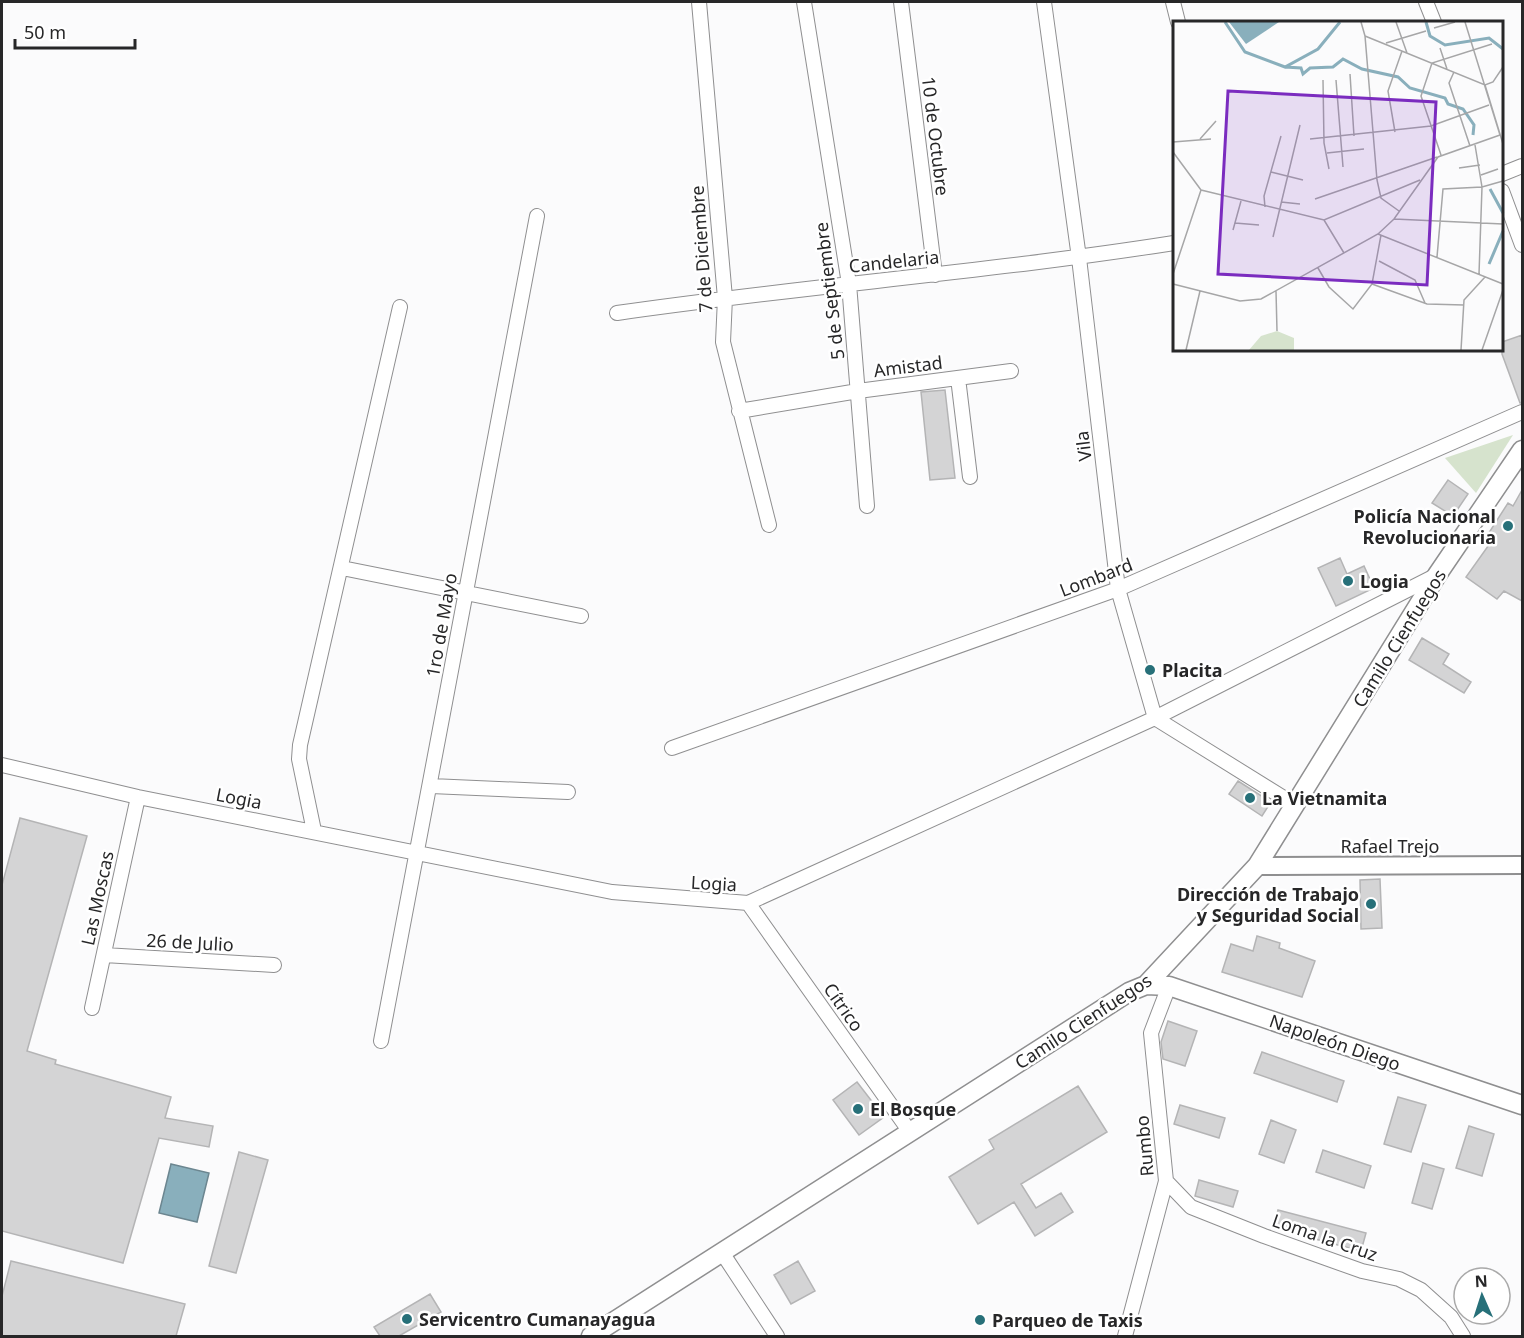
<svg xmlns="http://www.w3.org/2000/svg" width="1524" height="1338" font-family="'Noto Sans',sans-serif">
<rect width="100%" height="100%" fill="#fbfbfc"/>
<!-- green -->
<path fill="#d6e3cd" d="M1513,435L1476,493L1445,458Z"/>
<!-- water -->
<path fill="#89afbc" stroke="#6c8690" stroke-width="1.5" d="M171,1164L209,1173L197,1222L159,1213Z"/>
<!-- building -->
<path fill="#d4d4d5" stroke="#b4b4b5" stroke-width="1.5" d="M1522,335V403H1520L1502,354V342Z
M945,390L955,478L930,480L921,392Z
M1448,480L1468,494L1453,516L1432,503Z
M1522,490V601L1504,591L1497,599L1466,577L1491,542L1485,539L1508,503L1513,506Z
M1340,558L1347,574L1364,566L1374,588L1336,606L1318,568Z
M1422,638L1449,654L1443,664L1471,682L1464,693L1409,660Z
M1238,781L1271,802L1262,816L1229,794Z
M20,818L87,836L27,1051L56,1060L55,1064L171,1097L165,1118L213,1126L209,1147L159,1138L123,1263L2,1231V885Z
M1380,879L1382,928L1361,929L1360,880Z
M1257,936L1280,943L1279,948L1315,961L1302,997L1222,972L1231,944L1253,951Z
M1168,1021L1197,1031L1185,1066L1163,1059L1161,1042Z
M1262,1052L1344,1081L1337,1102L1254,1073Z
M857,1082L884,1117L859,1135L833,1100Z
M1078,1086L1107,1132L1021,1184L1036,1208L1061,1193L1073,1212L1035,1236L1014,1202L978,1224L949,1177L994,1149L989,1140Z
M1398,1097L1426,1105L1411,1152L1384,1144Z
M1180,1105L1225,1118L1219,1138L1174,1124Z
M1271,1120L1296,1130L1284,1163L1259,1154Z
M1469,1126L1494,1134L1482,1176L1456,1168Z
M1323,1150L1371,1166L1364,1188L1316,1172Z
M239,1152L268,1160L236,1273L209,1266Z
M1423,1163L1444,1169L1432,1209L1412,1203Z
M1199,1180L1238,1191L1233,1207L1195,1196Z
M1278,1210L1366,1233L1361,1251L1273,1228Z
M11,1261L185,1304L176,1336H2V1296Z
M798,1261L815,1291L791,1304L774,1275Z
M430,1294L441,1312L399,1336H380L374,1327Z"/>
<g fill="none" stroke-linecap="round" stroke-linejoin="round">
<defs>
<path id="minor" d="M699,2L725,298L723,342L769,525
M804,2L849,284L867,506
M901,2L935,275
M1044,2L1079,258L1118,589L1155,718L1295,805
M1173,2L1178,22
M1426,2L1434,22
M1502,174L1522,166
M1502,191L1522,245
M617,313C803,286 990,272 1174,243
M958,378L970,477
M739,411L858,391L1011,371
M342,568L581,616
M672,748L1118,589L1522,412
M2,765L138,797L612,892L748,903L1155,718L1437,575
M431,786L568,792
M314,831L299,759L300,745L400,307
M748,903L910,1132
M104,955L274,965
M92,1008L138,797
M381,1041L537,216
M1166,1181L1191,1207L1264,1236L1362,1271L1399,1279L1421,1290L1451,1317L1463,1336
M723,1254L777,1336
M1125,1336L1166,1181L1151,1033L1169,986"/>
<path id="tertiary" d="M1257,866L1522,865"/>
<path id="secondary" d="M1146,985L1169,986L1522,1105
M591,1336L1129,992L1146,985L1257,866L1437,575L1522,450"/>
</defs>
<!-- minor casing -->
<use href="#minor" stroke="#8f8f90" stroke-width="16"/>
<!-- tertiary casing -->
<use href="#tertiary" stroke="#8f8f90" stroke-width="20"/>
<!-- secondary casing -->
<use href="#secondary" stroke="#8f8f90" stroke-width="21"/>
<!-- minor -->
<use href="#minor" stroke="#fff" stroke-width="14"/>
<!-- tertiary -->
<use href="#tertiary" stroke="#fff" stroke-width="16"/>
<!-- secondary -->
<use href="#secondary" stroke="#fff" stroke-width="18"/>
</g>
<!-- markers -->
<g fill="#277079" stroke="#fff" stroke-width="2">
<circle cx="1508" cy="526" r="6"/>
<circle cx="1348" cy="581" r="6"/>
<circle cx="1150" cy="670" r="6"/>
<circle cx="1250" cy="798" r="6"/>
<circle cx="1371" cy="904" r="6"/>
<circle cx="858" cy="1109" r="6"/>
<circle cx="407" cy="1319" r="6"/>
<circle cx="980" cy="1320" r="6"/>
</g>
<g text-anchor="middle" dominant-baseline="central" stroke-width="5" stroke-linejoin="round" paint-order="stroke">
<!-- street labels -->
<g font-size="18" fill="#272728" stroke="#fff">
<text transform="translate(936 136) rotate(83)">10 de Octubre</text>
<text transform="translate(701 249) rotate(-94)">7 de Diciembre</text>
<text transform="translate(894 261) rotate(-6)">Candelaria</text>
<text transform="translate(829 291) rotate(-97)">5 de Septiembre</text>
<text transform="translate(908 366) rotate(-7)">Amistad</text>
<text transform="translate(1083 446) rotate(-97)">Vila</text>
<text transform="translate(1096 577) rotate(-21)">Lombard</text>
<text transform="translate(441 625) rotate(-80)">1ro de Mayo</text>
<text transform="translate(1399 638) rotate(-58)">Camilo Cienfuegos</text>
<text transform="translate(239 798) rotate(11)">Logia</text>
<text x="1390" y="846">Rafael Trejo</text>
<text transform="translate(714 883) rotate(3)">Logia</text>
<text transform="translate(97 898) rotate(-78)">Las Moscas</text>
<text transform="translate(190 942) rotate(3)">26 de Julio</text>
<text transform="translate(844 1007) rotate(55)">Cítrico</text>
<text transform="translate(1083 1021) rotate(-33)">Camilo Cienfuegos</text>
<text transform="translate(1335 1042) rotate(19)">Napoleón Diego</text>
<text transform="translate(1144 1146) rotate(-95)">Rumbo</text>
<text transform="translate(1325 1237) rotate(19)">Loma la Cruz</text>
</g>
<!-- poi labels -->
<g font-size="18" font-weight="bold" fill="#272728" stroke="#fff" text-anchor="start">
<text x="1496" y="516" text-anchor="end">Policía Nacional<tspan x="1496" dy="21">Revolucionaria</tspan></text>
<text x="1360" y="581">Logia</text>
<text x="1162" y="670">Placita</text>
<text x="1262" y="798">La Vietnamita</text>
<text x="1359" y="894" text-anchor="end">Dirección de Trabajo<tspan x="1359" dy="21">y Seguridad Social</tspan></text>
<text x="870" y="1109">El Bosque</text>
<text x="419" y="1319">Servicentro Cumanayagua</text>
<text x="992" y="1320">Parqueo de Taxis</text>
</g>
</g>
<!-- overview -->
<g transform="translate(1173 21)">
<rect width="330" height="330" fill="#fbfbfc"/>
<path d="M104,310L121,317V329H76L88,315Z" fill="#d6e3cd"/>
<path d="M56,1H106L73,23Z" fill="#89afbc"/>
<path fill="none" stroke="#89afbc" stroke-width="3" d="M52,1L72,31L112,46L145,28L167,1M253,1L257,15L272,24L316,17L330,28M112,46L128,47L130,53L137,47L160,46L170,38L189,48L225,56L237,67L272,77L275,83L290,88L301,104L300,114M317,168L330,192M316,243L330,210"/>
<path fill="none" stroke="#a6a6a7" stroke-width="1.5" d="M188,1L192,15L204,159L208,177L226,190M223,1L234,32M292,1L327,114M261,7L282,1M192,15L312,64L320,61L330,46M213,22L253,10M267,27L274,48M281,51L276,62L297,125M177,53L181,115M150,59L151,122L156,148M163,59L170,146M312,64L330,123M222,111L215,70L229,30M27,118L43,100M137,118L258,105L316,84M0,121L38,118M302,124L309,166L306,253M0,131L28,169M154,132L191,128M268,134L248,75L259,42L319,23M286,147L307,144M98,151L130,159M308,154L325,148M28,169L151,199L247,159M142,178L264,136M108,181L127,183M92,186L91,175L108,115M221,198L330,203M151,199L171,232M62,202L86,204M60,209L68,180M205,213L330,263M100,216L127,104M264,236L270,168L309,166L330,160M206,240L242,259L252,282M145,247L156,266L180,288L199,263L208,214M0,253L28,169M0,263L67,280L88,278L205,213L221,198L265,136L327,114M199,263L254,283L291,284M103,270L104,310M13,329L27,270M288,329L291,279L312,256M309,329L330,269"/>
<path fill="#7b2cbf" fill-opacity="0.15" stroke="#7b2cbf" stroke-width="3" d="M55,70L263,81L254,264L45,253Z"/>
<rect width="330" height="330" fill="none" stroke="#272728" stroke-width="3"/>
</g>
<!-- border -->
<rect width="1524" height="1338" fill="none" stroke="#272728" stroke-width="6"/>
<!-- north arrow -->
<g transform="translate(1482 1296) rotate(357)"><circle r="28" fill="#ffffff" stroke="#a9a9a9" stroke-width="1.5"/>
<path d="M0-4.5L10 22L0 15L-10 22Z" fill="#277079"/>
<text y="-9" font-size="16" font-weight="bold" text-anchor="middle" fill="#272728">N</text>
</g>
<!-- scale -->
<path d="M15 39v9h120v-9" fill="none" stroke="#272728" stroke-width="3"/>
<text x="24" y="39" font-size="18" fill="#272728" stroke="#ffffff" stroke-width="4.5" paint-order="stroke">50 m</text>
</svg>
